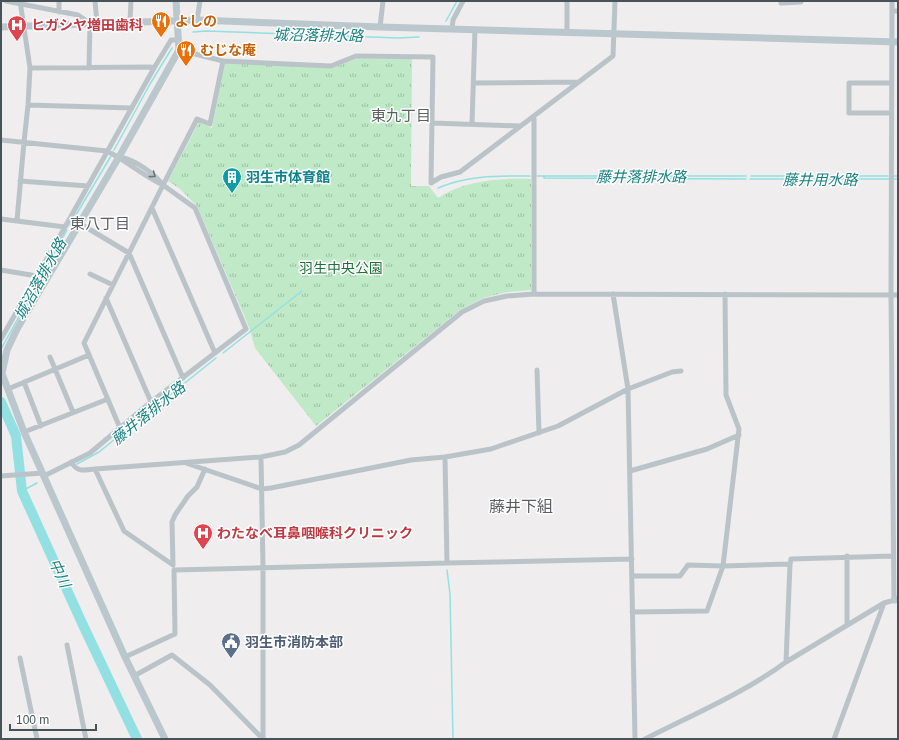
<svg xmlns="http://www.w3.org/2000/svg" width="899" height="740" font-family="Helvetica,'Noto Sans JP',sans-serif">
<defs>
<pattern id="park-tufts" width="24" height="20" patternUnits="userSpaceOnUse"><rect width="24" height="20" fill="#c0e9c7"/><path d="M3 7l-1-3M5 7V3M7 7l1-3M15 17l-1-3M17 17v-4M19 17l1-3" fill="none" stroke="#9ebfa4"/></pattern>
</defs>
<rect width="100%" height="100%" fill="#efeded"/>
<!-- park -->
<path fill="url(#park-tufts)" d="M356,59H412L411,186H429L438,198C465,180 500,178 531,179V290L507,292L483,298L460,310L316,426L255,348L249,327L197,206L180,189L168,181L199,122L212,128L225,63L332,68Z"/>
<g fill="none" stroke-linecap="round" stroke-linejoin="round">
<!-- stream -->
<path stroke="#92e0e1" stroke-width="1.5" d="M446,21L457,1
M193,32L206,31L398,38L419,37
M114,150L150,84L172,48
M537,176H746
M544,176V178L746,179
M751,176H888
M894,176H898
M750,179H889
M894,179H898
M438,188C468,175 498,176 530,176
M70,225L111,156
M1,349L67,230
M223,353L302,291
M77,464L99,452L216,358
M22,491L37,483
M447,570L450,594L453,739"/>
<!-- river -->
<path stroke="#92e0e1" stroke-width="10" d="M1,402L16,436L22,491L82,623L137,739"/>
<!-- street -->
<path stroke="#bac4c8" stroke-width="5" d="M6,1L78,15L90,23L89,68
M59,1V12
M95,1L97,23
M781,1V3L801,2V1
M892,11H898
M197,20L200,1
M130,22L131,1
M380,27L383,1
M452,29L453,20L463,1
M567,32V1
M179,50L223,61L331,66L356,56L433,57L431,183L441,177L460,172L613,56L615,1
M30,68L150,67L154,68L171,40H178
M473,83L578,82
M28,105L132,108
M891,113H849V83H891
M534,116V294
M432,123L521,126
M472,124L475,29
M1,140L107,151C127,161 143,176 163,185C154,173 134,159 119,157
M20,181L88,186
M152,208L215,353
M1,219L65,227L154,68
M17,220L24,142L28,105L30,68L20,1
M79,223L129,253L183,378
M1,270L37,276
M90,274L113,285
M613,294L628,389L635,739
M106,298L151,402
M1,339L65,227
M50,357L73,412
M537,370L539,433
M24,382L41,426
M8,389L89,355
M120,428L84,343L163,185L197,119L210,124L223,61
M24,432L108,399
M445,457L447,563
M71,462C78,473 84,470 95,469L261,457L285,452L299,445L462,312L484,301L507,296L534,294L898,295
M186,463L262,489L271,488L411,460L445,457L491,449L558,426L628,389L672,372L681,371
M95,469L124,531L173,565
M630,471L707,449L739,435
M1,476L43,473
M44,476L90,453L151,402L246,329L195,208L163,185
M847,556V625
M173,565L172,522L175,515L188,496L197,487L205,469
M632,576H680L688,565L723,566L790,564L791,559L893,556
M632,612L707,611L723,566L739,429L726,395L725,294
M67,645L86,739
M125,657L175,634L174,570L447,563L632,559
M20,658L37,739
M786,662L790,564
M134,676L172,655L210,685L263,739V568L261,457
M645,739C692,715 744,693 786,662L884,603L894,600L891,295L892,1
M834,739L884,603"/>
<!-- secondary -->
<path stroke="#bac7cd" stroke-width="7" d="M1,27L197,20L380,27L898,42
M1,371L24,432L125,657L165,739
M2,373L7,350L17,329L119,157L175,57L179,50L176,1
M894,600L898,599"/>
</g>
<!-- one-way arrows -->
<defs><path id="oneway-chevron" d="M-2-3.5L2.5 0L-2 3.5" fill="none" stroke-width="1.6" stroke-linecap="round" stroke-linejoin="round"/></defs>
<use stroke="#6a757a" href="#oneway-chevron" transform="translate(153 175) rotate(37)"/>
<!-- icons -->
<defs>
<symbol id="restaurant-pin" viewBox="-11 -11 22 30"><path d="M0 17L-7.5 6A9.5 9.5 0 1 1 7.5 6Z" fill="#e8710a" stroke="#fff"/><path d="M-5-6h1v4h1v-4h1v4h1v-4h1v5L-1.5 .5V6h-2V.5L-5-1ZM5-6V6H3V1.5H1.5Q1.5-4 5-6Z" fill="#fff"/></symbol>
<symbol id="hospital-pin" viewBox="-11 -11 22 30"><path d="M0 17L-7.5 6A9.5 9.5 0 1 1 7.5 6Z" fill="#e0444e" stroke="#fff"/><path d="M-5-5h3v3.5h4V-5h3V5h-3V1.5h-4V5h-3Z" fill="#fff"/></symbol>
<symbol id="building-pin" viewBox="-11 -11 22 30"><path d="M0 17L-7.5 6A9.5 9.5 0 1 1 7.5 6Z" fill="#0f9aa8" stroke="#fff"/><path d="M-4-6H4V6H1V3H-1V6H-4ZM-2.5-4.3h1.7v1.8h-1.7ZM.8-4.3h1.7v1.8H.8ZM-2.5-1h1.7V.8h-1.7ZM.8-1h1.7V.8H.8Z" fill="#fff"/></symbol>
<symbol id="civic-pin" viewBox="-11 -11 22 30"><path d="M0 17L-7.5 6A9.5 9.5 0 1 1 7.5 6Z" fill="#5c6f8a" stroke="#fff"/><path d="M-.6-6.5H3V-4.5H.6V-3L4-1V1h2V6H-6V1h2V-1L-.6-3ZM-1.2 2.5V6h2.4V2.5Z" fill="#fff"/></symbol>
</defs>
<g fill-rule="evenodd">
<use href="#restaurant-pin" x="150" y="10" width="22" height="30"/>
<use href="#hospital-pin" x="6" y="14" width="22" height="30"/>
<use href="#restaurant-pin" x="175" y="39" width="22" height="30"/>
<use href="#building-pin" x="221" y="166" width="22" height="30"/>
<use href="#hospital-pin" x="192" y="522" width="22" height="30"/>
<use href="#civic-pin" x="220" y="631" width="22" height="30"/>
</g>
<g text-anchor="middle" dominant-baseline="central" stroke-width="3" stroke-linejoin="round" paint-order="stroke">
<!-- food labels -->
<g font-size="14" font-weight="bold" fill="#c56008" stroke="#fff" text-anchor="start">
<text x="175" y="21">よしの</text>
<text x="200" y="50">むじな庵</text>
</g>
<!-- health labels -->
<g font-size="14" font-weight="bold" fill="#be3a42" stroke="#fff" text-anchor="start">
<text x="31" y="25">ヒガシヤ増田歯科</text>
<text x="217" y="533">わたなべ耳鼻咽喉科クリニック</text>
</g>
<!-- culture labels -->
<g font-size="14" font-weight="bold" fill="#0d838f" stroke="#fff" text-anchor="start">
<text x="246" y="177">羽生市体育館</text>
</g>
<!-- park labels -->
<g font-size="14" fill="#217039" stroke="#fff">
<text x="341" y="268">羽生中央公園</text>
</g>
<!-- service labels -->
<g font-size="14" font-weight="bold" fill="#4e5e75" stroke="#fff" text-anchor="start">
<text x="245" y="642">羽生市消防本部</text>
</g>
<!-- water labels -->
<g font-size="15" font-style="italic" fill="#1a8182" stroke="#fff">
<text transform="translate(318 35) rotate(1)">城沼落排水路</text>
<text x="641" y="176">藤井落排水路</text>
<text x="820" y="179">藤井用水路</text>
<text transform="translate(40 279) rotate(-61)">城沼落排水路</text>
<text transform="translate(148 413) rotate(-39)">藤井落排水路</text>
<text transform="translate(60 573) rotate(65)">中川</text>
</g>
<!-- neighbourhood labels -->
<g font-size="15" fill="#5a5f61" stroke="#fff">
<text x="401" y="115">東九丁目</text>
<text x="100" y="223">東八丁目</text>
</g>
<!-- quarter labels -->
<g font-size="16" fill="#5a5f61" stroke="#fff">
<text x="521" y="506">藤井下組</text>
</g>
</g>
<!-- border -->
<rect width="899" height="740" fill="none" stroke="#475358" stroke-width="4"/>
<!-- scale -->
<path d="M10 724v6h86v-6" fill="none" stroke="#475358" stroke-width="2"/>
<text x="16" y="724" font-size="12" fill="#475358" stroke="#ffffff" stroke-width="3" paint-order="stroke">100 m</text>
</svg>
